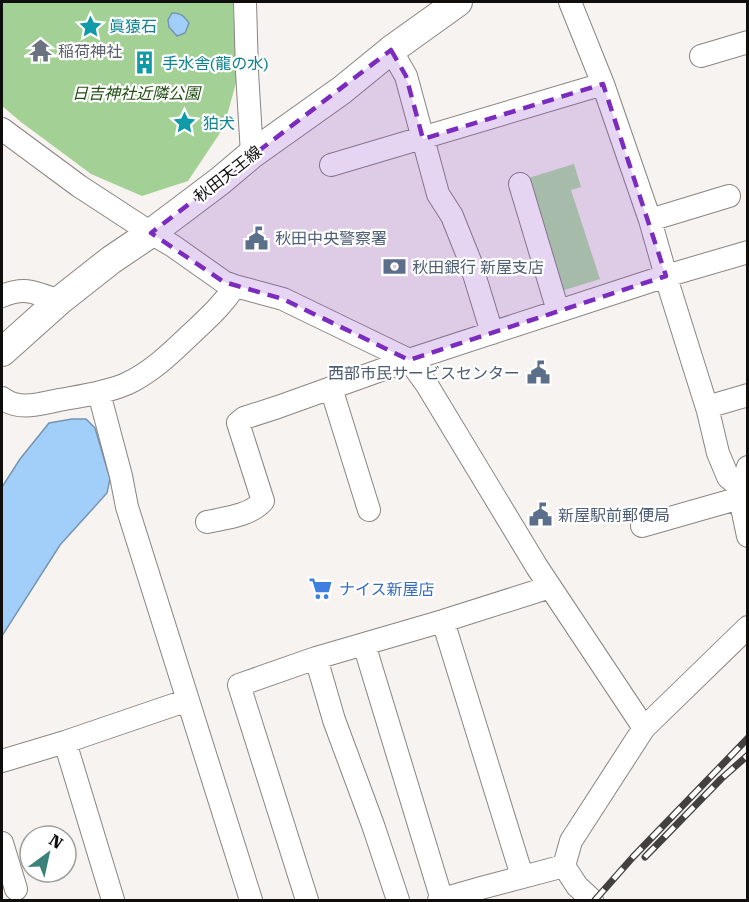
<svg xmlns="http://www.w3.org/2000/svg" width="749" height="902" font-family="'Roboto Serif','Noto Sans JP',serif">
<rect width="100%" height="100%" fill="#f7f3f0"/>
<!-- green -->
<path fill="#b2dfa5" d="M574,164L581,187L571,190L600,279L558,292L522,180Z"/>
<!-- forest -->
<path fill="#a3d195" d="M2,2H233L237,79L224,127L188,181L142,196L91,174L21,122L2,106Z"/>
<!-- water -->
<path fill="#a2cff9" stroke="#7695b2" stroke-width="1.5" d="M172,13C181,13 184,16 189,23L185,33L177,36L169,27L168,20Z
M72,419H86L95,428L110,479L107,493L60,545L2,636V487L20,459L49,423Z"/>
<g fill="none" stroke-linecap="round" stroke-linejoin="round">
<defs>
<path id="minor" d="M245,2L247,72L252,154
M570,2L603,84L650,220L670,290L708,411L718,453L728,477L741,488
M391,50L406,76L438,194L452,216L470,261L492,333
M701,56L748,42
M2,129L79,186L151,233L173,246L224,282L235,286L283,299L409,360L427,385L537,567L644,728
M331,165L603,84
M520,184L558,311
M650,220L729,196
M2,296C26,286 36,293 59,301
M331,388L369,510
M99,393L121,476L127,507L251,900
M2,398C19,411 39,404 59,400C81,396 105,393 126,384C152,372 171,353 191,334C208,318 222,306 235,286
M707,407L748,395
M748,467L741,488L740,498L748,536
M207,522C225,518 250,516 263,501L238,423L244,418L278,407L409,360L666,276L748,252
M642,526L740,498
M443,621L522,876
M364,644L442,900
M316,658L334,720L373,825L398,900
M65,742L113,900
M2,761L65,742L188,700
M2,843L16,889
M307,900L239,685L316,658L443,621L550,587
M439,900L481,888L564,866
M592,900L577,886L564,866L571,841L644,728L748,627"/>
<path id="major" d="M2,352L59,301L111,260L151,233L220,181L252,154L342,90L391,50L458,2"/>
</defs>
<!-- minor casing -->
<use href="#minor" stroke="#898582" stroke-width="24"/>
<!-- major casing -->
<use href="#major" stroke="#898582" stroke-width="30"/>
<!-- minor -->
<use href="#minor" stroke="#fff" stroke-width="22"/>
<!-- major -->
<use href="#major" stroke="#fff" stroke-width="28"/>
<defs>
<path id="rail" d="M645,857L721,779L748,755
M595,900L633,857L748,738"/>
</defs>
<!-- rail casing -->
<use href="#rail" stroke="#43413f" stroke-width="7"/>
<!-- rail -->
<use href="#rail" stroke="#fff" stroke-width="4.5" stroke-dasharray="14" stroke-linecap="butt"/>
</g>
<!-- marked area -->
<path fill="#7b2cbf" fill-opacity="0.2" stroke="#7b2cbf" stroke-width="4.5" stroke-dasharray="12 8" stroke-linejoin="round" d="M391,50L406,76L423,139L603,84L666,276L409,360L283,299L224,282L151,233Z"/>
<!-- icons -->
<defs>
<symbol id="sight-bare" viewBox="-9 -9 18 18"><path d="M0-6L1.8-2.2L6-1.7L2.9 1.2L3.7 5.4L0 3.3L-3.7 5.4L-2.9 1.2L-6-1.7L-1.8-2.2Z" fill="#0f9aa8" stroke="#fff" stroke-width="2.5" paint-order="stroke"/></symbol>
<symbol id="temple-bare" viewBox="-9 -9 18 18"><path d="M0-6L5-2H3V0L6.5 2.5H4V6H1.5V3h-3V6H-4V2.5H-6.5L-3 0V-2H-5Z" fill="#6b7280" stroke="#fff" stroke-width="2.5" paint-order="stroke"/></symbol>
<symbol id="building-bare" viewBox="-9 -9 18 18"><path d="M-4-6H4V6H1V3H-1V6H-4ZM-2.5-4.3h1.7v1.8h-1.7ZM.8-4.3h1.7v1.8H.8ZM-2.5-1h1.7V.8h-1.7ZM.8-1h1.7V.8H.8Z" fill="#0f9aa8" stroke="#fff" stroke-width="2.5" paint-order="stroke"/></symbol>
<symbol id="civic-bare" viewBox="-9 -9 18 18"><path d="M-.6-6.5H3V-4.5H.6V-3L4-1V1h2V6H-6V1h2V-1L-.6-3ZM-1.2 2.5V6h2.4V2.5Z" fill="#5c6f8a" stroke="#fff" stroke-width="2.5" paint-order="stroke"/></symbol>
<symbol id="bank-bare" viewBox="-9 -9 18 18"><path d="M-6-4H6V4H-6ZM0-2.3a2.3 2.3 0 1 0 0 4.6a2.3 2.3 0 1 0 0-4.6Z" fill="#5c6f8a" stroke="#fff" stroke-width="2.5" paint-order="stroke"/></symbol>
<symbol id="supermarket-bare" viewBox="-9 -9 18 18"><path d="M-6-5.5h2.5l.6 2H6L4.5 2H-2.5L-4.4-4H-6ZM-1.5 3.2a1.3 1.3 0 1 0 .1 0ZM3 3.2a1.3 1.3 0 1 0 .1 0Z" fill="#3f7fe0" stroke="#fff" stroke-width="2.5" paint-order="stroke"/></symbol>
</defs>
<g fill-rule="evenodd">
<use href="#sight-bare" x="74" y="10" width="33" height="33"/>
<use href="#temple-bare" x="24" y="34" width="33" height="33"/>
<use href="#building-bare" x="128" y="46" width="33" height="33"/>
<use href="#sight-bare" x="168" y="106" width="33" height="33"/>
<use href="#civic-bare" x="240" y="222" width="33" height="33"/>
<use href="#bank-bare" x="378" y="250" width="33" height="33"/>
<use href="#civic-bare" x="522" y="356" width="33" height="33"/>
<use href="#civic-bare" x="524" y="498" width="33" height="33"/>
<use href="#supermarket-bare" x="304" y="572" width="33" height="33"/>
</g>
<g text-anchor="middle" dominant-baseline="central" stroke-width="4.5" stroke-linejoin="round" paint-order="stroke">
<!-- culture labels -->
<g font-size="16" fill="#0d838f" stroke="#fff" text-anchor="start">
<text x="109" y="26">眞猿石</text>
<text x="162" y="63">手水舎(龍の水)</text>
<text x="203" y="123">狛犬</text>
</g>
<!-- worship labels -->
<g font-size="16" fill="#5b616d" stroke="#fff" text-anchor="start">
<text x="58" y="51">稲荷神社</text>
</g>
<!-- park labels -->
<g font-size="16" font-style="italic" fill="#234f14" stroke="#fff">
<text x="136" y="93">日吉神社近隣公園</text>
</g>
<!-- street labels -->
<g font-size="16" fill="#0f0e0d" stroke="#fff">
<text transform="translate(228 174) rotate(-38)">秋田天王線</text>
</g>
<!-- service labels -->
<g font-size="16" fill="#4e5e75" stroke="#fff" text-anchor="start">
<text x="275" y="238">秋田中央警察署</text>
<text x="412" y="267">秋田銀行 新屋支店</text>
<text x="520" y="373" text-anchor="end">西部市民サービスセンター</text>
<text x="558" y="515">新屋駅前郵便局</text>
</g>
<!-- shop labels -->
<g font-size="16" fill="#366cbe" stroke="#fff" text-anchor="start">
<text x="339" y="589">ナイス新屋店</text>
</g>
</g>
<!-- border -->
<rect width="749" height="902" fill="none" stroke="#0f0e0d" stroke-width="6"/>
<!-- north arrow -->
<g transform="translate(48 854) rotate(33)"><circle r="28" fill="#ffffff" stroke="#9f9f9e" stroke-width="1.5"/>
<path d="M0-4.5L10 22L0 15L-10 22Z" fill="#3a817a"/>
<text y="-9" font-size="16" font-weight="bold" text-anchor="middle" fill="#0f0e0d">N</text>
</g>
</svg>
